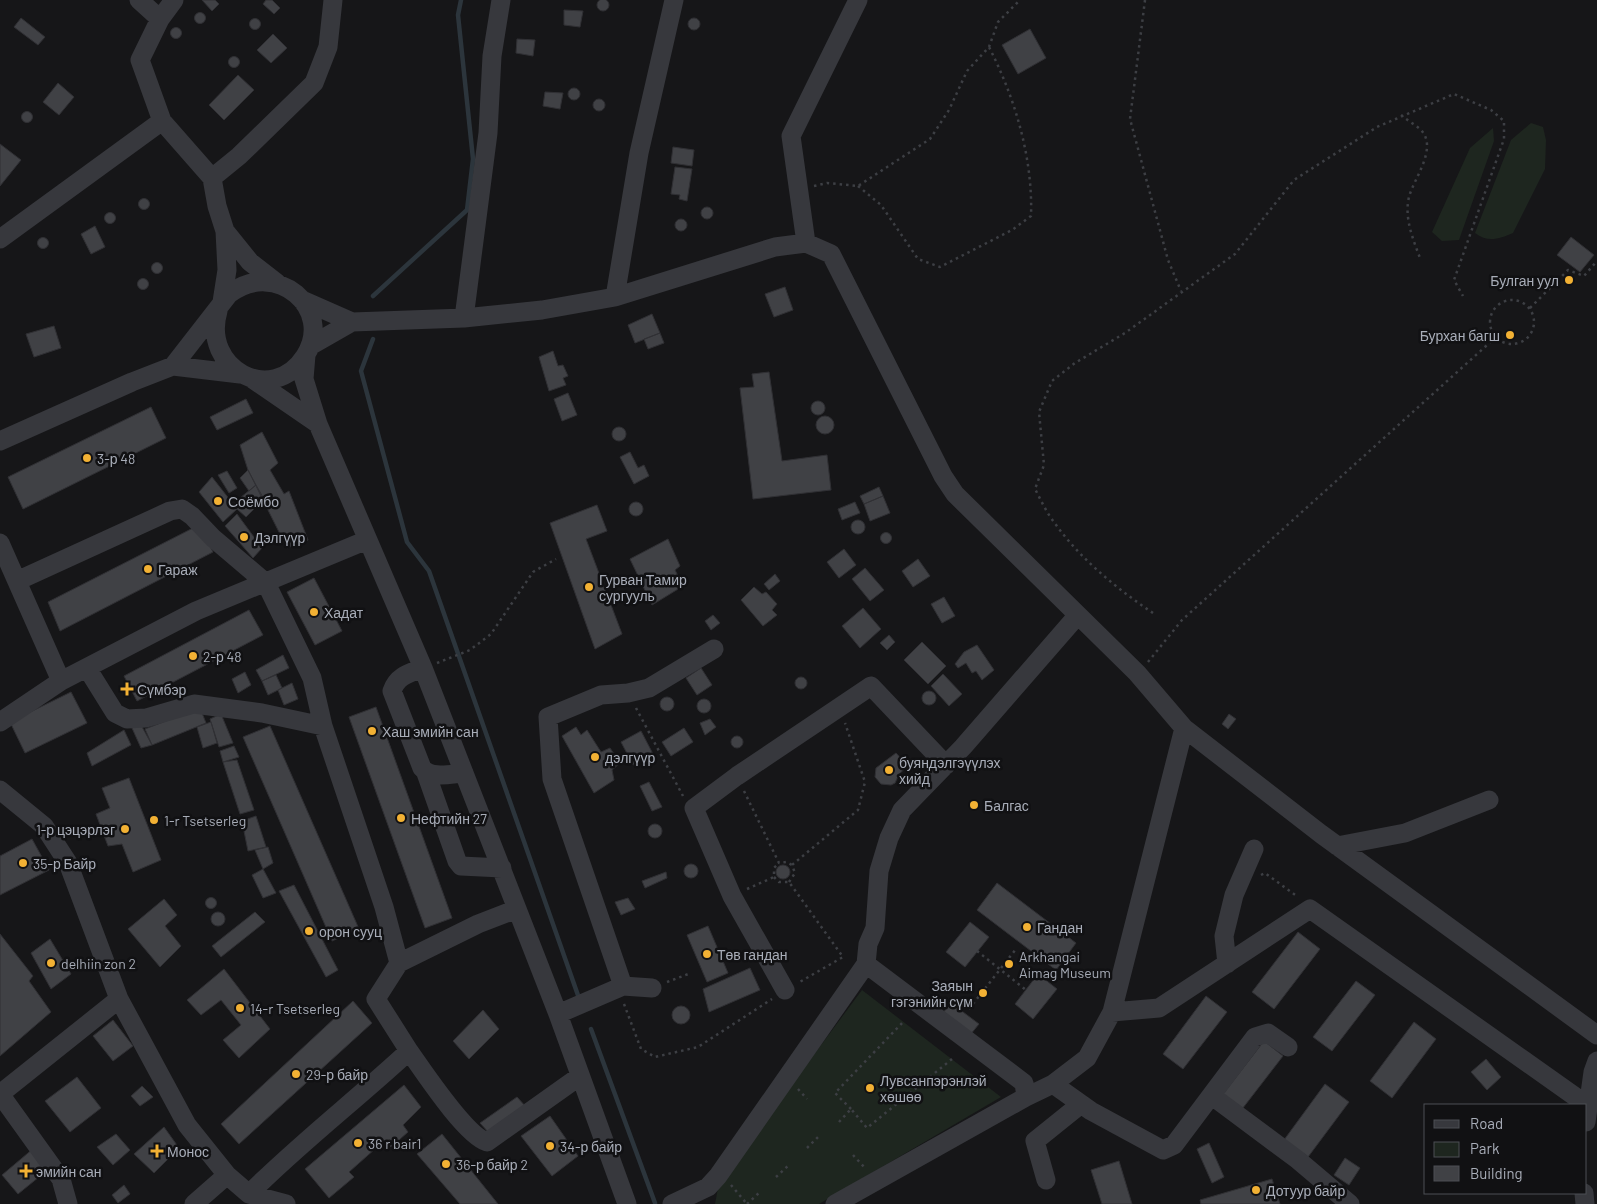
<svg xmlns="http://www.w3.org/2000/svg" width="1597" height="1204" font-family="Barlow,sans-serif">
<rect width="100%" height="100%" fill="#161618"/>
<!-- green -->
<path fill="#1e261f" d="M1531,123L1543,127L1546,140L1545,169L1513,233C1499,239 1488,243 1475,233L1511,140Z
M1493,128L1494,141L1459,240L1442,241L1432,232L1470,148Z
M862,990L1001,1097L819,1204H715L721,1172L731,1166Z"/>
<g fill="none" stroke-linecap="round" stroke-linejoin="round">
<!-- stream -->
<path stroke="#2c353c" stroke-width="4.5" d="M373,296L467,210L473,159L458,15L461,0
M373,339L361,371L407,542L429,571L580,1001
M591,1029L655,1203"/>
</g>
<!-- building -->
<path fill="#404145" stroke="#303034" d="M597 5a6 6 0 1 1 12 0a6 6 0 1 1-12 0Z
M202,0H215L219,4L212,11Z
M266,0H272L280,8L274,14L263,4Z
M564,10L583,11L580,27L564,25Z
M194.5 18a5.5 5.5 0 1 1 11 0a5.5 5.5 0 1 1-11 0Z
M21,18L45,37L38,45L14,27Z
M688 24a6 6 0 1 1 12 0a6 6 0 1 1-12 0Z
M249.5 24a5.5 5.5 0 1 1 11 0a5.5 5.5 0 1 1-11 0Z
M170.5 33a5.5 5.5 0 1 1 11 0a5.5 5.5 0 1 1-11 0Z
M1030,29L1046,58L1018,74L1002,45Z
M273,34L287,48L271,63L257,50Z
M517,39L535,40L533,56L516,53Z
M228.5 62a5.5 5.5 0 1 1 11 0a5.5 5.5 0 1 1-11 0Z
M238,75L254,90L224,120L209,105Z
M58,83L74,97L59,115L43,102Z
M568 94a6 6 0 1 1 12 0a6 6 0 1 1-12 0Z
M545,92L563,93L560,109L543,106Z
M593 105a6 6 0 1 1 12 0a6 6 0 1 1-12 0Z
M21.5 117a5.5 5.5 0 1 1 11 0a5.5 5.5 0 1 1-11 0Z
M0,144L21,160L0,186Z
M673,147L694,150L692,166L671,163Z
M675,167L692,169L687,201L679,199L680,195L671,194Z
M138.5 204a5.5 5.5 0 1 1 11 0a5.5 5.5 0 1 1-11 0Z
M701 213a6 6 0 1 1 12 0a6 6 0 1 1-12 0Z
M104.5 218a5.5 5.5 0 1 1 11 0a5.5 5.5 0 1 1-11 0Z
M675 225a6 6 0 1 1 12 0a6 6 0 1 1-12 0Z
M95,226L105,247L91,254L81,234Z
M1571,237L1594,255L1580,272L1557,255Z
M37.5 243a5.5 5.5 0 1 1 11 0a5.5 5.5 0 1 1-11 0Z
M151.5 268a5.5 5.5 0 1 1 11 0a5.5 5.5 0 1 1-11 0Z
M137.5 284a5.5 5.5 0 1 1 11 0a5.5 5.5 0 1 1-11 0Z
M785,287L793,310L774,317L765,294Z
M652,314L660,333L635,343L628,325Z
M54,326L61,348L34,357L26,334Z
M660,333L664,343L648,349L644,339Z
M553,351L558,366L563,365L568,376L563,378L566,385L549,391L539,357Z
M769,372L782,461L827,455L831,490L753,499L740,388L754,387L752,374Z
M568,393L577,415L562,421L554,399Z
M246,399L253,413L217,430L210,417Z
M811 408a7 7 0 1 1 14 0a7 7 0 1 1-14 0Z
M151,407L166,438L23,509L8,477Z
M816 425a9 9 0 1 1 18 0a9 9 0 1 1-18 0Z
M612 434a7 7 0 1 1 14 0a7 7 0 1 1-14 0Z
M262,432L278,463L270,470L284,494L289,491L308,540L287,548L248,470L240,445Z
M630,452L638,468L644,465L649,476L634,484L620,457Z
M248,470L256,485L249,491L240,478Z
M227,471L237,488L229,493L218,475Z
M212,477L237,509L223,522L199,492Z
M256,485L264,499L246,517L237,509L235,502Z
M879,487L883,496L864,504L860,496Z
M883,496L890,513L870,521L864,504Z
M855,502L860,513L842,520L838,509Z
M629 509a7 7 0 1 1 14 0a7 7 0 1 1-14 0Z
M597,505L607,531L586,539L622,634L595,649L550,523Z
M237,514L262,548L253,558L225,526Z
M851 527a7 7 0 1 1 14 0a7 7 0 1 1-14 0Z
M199,525L213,552L60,631L48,602Z
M880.5 538a5.5 5.5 0 1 1 11 0a5.5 5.5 0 1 1-11 0Z
M668,539L680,566L675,570L683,586L652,605L630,559Z
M844,549L856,565L839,578L827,562Z
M918,559L930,576L913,587L902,571Z
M865,568L884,590L870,601L852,579Z
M775,574L780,581L769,590L764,584Z
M314,578L342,631L315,645L287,592Z
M754,587L762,594L766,592L777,604L772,610L777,615L763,626L741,600Z
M944,597L955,616L942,623L931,604Z
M863,608L881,629L860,648L842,626Z
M249,610L263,635L137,701L124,676Z
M713,615L720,623L711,630L705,621Z
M889,635L895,642L887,650L880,643Z
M922,642L946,666L928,684L904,660Z
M977,645L994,670L982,680L976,671L972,673L966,663L958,668L955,664L964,652Z
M283,655L289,668L262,681L256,670Z
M701,668L712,685L697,695L686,678Z
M245,672L251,685L238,693L232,679Z
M943,674L962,694L949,706L931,686Z
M276,675L282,688L268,695L262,681Z
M795 683a6 6 0 1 1 12 0a6 6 0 1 1-12 0Z
M292,683L298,699L284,705L278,690Z
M922 698a7 7 0 1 1 14 0a7 7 0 1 1-14 0Z
M71,692L87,723L25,753L10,722Z
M660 704a7 7 0 1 1 14 0a7 7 0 1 1-14 0Z
M697 706a7 7 0 1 1 14 0a7 7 0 1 1-14 0Z
M376,707L452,918L425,928L349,717Z
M200,708L206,723L152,745L145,729Z
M221,714L233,743L219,747L210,719Z
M1229,714L1236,719L1228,729L1222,724Z
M710,719L716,727L705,735L700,723Z
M211,722L217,743L203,748L197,727Z
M141,725L152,745L141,748L132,728Z
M270,726L359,929L332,941L243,737Z
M576,727L581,735L587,730L601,752L610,748L620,763L612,770L614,780L594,793L562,736Z
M684,728L693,742L671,756L662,742Z
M124,730L131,745L92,766L87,753Z
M641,731L653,754L633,765L621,742Z
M731 742a6 6 0 1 1 12 0a6 6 0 1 1-12 0Z
M234,746L239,757L223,762L220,751Z
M896,753L908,766L899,774L895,783L891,785L881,784L875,777L876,768Z
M237,760L254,810L240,814L223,762Z
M129,778L161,860L133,872L122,844L108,846L96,814L110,808L102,788Z
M649,782L662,807L652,811L640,786Z
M256,816L266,847L248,851L242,821Z
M648 831a7 7 0 1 1 14 0a7 7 0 1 1-14 0Z
M32,839L49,870L0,895V856Z
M268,847L273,863L263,869L255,850Z
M684 871a7 7 0 1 1 14 0a7 7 0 1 1-14 0Z
M776 872a7 7 0 1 1 14 0a7 7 0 1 1-14 0Z
M263,869L276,893L263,898L252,875Z
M666,872L667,878L645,888L642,881Z
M997,883L1076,943L1056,970L977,910Z
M294,885L338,970L326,977L279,891Z
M205.5 903a5.5 5.5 0 1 1 11 0a5.5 5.5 0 1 1-11 0Z
M628,898L635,909L621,915L615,902Z
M164,899L177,915L165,926L181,946L160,967L128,929Z
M211 919a7 7 0 1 1 14 0a7 7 0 1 1-14 0Z
M255,912L265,922L221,957L212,946Z
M970,922L989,937L965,967L946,952Z
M708,926L728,973L707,982L687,935Z
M1298,932L1320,949L1274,1009L1252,992Z
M0,934L33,976L29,981L51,1012L0,1056Z
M50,939L71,974L51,989L31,953Z
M750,968L760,990L709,1012L703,989Z
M224,969L270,1029L239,1058L223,1040L241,1025L221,1000L201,1015L187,1000Z
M1038,974L1057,989L1033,1019L1015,1004Z
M1356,981L1375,995L1332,1051L1313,1037Z
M1206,996L1227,1012L1183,1069L1163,1054Z
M353,1001L372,1023L239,1144L221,1124Z
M951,1003L979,1024L970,1035L942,1014Z
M672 1015a9 9 0 1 1 18 0a9 9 0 1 1-18 0Z
M483,1010L499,1029L469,1059L453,1041Z
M113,1020L133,1046L113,1061L93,1036Z
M1414,1022L1436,1039L1392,1098L1370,1081Z
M1264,1041L1283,1056L1239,1113L1220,1098Z
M1486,1059L1501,1077L1487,1090L1471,1072Z
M77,1077L101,1108L70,1132L45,1101Z
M1325,1084L1349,1102L1308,1157L1284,1140Z
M404,1085L421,1107L403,1125L408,1132L391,1147L385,1140L349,1172L354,1177L329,1198L305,1169Z
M142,1086L153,1097L140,1106L131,1096Z
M517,1097L526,1107L489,1133L480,1123Z
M550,1116L578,1156L552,1176L521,1136Z
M164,1127L179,1148L154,1173L134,1154Z
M116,1134L130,1150L113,1165L97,1147Z
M442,1134L498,1204H460L417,1154Z
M1209,1143L1224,1177L1212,1183L1197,1149Z
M34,1148L50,1168L18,1194L2,1175Z
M1345,1158L1360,1168L1349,1185L1334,1175Z
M1119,1161L1132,1204H1102L1091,1170Z
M1272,1179L1280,1204H1201L1200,1200Z
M124,1185L130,1194L118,1203L112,1195Z"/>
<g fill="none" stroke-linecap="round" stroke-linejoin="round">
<!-- path -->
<path stroke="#3d3f44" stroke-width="2.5" stroke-dasharray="2.5 4" stroke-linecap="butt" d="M1145,0L1130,119L1168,260L1181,291
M1401,115C1407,120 1414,124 1420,129C1439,147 1414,178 1409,197C1404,218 1413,239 1420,258
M814,186L827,183L858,186L930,139L949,110L967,71L989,47L998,22L1020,0
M858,186L881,205L918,259L940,267L1012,230L1031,216C1033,158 1015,98 989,47
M1490 322a22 22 0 1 1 44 0a22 22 0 1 1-44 0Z
M1530,308L1568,270L1584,276L1597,261
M1153,613C1116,588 1080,559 1054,522C1046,512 1041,500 1035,489L1044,465L1039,412L1052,381L1075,363L1125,333L1235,254L1294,180L1377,127L1454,94L1491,110L1504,121V139L1454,280L1463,296
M1148,662L1182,620L1496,337
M437,663L470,650L491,634L533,572L556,559
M636,708L683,796
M744,791L779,863L786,862L792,865
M1261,875L1265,873L1298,897
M774,877L779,882H789L843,957L798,983
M789,882L795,873L792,865L858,810L865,782L845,723
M747,889L774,877V868L779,863
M977,951L1026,990
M667,982L691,973
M624,1004L641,1049L655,1057L698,1047L772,999
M969,1009L1016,949
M798,1089L807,1099
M851,1109L835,1093L904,1021
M839,1122L851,1109L867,1128L952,1059
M807,1148L819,1136
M853,1155L866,1169
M776,1177L789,1165
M731,1185L747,1204
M747,1204L760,1192"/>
<!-- minor -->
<path stroke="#37383d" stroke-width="19" d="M139,0L160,19
M174,0L160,19L140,60L162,121L212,178
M225,231L250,262L277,283
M0,239L162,121
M806,243L791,136L858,0
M615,297L639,153L674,0
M302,300L352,322L464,318L542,310L615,297L775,247L806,243L831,254L943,476L955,494L1137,673L1184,728L1321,834L1597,1035
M222,302L227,270L225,231L217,206L212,178L239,156L314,83L328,47L333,0
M464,318L488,133L492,56L501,0
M310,346L352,322
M306,355L304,379L318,424L423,668L558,1014L627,1204
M173,366L229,294C276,258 335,309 305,356C272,407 201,369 218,311
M251,378L318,424
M0,441L132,382L173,366L240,374
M0,543L61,681
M17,581L170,511L182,509L192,516L213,538L266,583L312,678L323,726L384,907L399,963
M87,668L115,713L127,719L146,718L194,704L262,713L323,726
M423,668C409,673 397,676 392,691L422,768C431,779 450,774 464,773
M0,722L61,681L196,611L367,540
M426,773L457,861L461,866L502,868
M0,790L44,826L68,863L119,999L187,1125L227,1175L249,1194L286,1204
M1337,846L1405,833L1489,800
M866,964L1024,1083L1026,1097
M1227,964L1224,936L1234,895L1254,849
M623,986L552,779L548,717L601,695L628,693L649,688L714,649
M785,990L732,896L694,808L737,776L871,686L946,765
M1112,1012L1159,1008L1310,909L1587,1105
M558,1014L623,986L652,988
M409,1051L376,999L399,963L478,924L517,909
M1053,1084L1091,1111L1163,1150L1174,1145L1255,1037L1268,1033L1288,1047
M1212,1096L1298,1160L1350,1204
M1586,1122L1593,1072L1597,1061
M1046,1180L1035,1141L1081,1104
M1584,1193L1585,1204
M249,1194C300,1143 356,1100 409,1051C424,1072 465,1135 487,1142L580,1076
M68,1204L61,1179L0,1094L119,999
M194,1204L227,1175
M672,1204L708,1187L718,1176L866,964L868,944L875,928L879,871L889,838L902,810L963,747L1077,616
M835,1204L1026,1097L1053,1084L1087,1058L1112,1012L1184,728"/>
</g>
<!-- markers -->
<g fill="#f2b134" stroke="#111113" stroke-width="2">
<circle cx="1569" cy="280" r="5"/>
<circle cx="1510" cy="335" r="5"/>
<circle cx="87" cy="458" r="5"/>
<circle cx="218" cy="501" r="5"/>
<circle cx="244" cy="537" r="5"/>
<circle cx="148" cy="569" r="5"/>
<circle cx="589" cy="587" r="5"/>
<circle cx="314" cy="612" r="5"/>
<circle cx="193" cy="656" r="5"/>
<path d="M124.5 681.5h5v5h5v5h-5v5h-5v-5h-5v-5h5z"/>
<circle cx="372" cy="731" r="5"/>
<circle cx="595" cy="757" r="5"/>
<circle cx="889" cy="770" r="5"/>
<circle cx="974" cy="805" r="5"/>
<circle cx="401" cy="818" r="5"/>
<circle cx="154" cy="820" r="5"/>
<circle cx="125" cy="829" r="5"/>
<circle cx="23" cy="863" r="5"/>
<circle cx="1027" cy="927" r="5"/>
<circle cx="309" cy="931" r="5"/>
<circle cx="707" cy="954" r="5"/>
<circle cx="51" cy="963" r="5"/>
<circle cx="1009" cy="964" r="5"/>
<circle cx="983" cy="993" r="5"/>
<circle cx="240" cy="1008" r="5"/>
<circle cx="296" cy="1074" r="5"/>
<circle cx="870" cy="1088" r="5"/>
<circle cx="358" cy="1143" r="5"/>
<circle cx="550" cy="1146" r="5"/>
<path d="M154.5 1143.5h5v5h5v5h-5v5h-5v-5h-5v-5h5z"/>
<circle cx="446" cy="1164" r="5"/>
<path d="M23.5 1163.5h5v5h5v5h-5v5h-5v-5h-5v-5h5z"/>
<circle cx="1256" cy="1190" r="5"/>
</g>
<g text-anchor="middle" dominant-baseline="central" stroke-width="5" stroke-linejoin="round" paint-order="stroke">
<!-- poi labels -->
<g font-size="14" fill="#a8adb8" stroke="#111113" text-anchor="start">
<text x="1559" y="280" text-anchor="end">Булган уул</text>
<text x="1500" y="335" text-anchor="end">Бурхан багш</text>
<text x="97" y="458">3-р 48</text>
<text x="228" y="501">Соёмбо</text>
<text x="254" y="537">Дэлгүүр</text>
<text x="158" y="569">Гараж</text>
<text x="599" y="579">Гурван Тамир<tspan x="599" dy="16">сургууль</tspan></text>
<text x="324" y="612">Хадат</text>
<text x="203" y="656">2-р 48</text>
<text x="137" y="689">Сүмбэр</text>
<text x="382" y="731">Хаш эмийн сан</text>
<text x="605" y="757">дэлгүүр</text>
<text x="899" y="762">буяндэлгэүүлэх<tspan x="899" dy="16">хийд</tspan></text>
<text x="984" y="805">Балгас</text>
<text x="411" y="818">Нефтийн 27</text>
<text x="164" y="820">1-r Tsetserleg</text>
<text x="115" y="829" text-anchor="end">1-р цэцэрлэг</text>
<text x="33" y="863">35-р Байр</text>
<text x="1037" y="927">Гандан</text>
<text x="319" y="931">орон сууц</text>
<text x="717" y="954">Төв гандан</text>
<text x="1019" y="956">Arkhangai<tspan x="1019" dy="16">Aimag Museum</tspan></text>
<text x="61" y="963">delhiin zon 2</text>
<text x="973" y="985" text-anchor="end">Заяын<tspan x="973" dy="16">гэгэнийн сүм</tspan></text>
<text x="250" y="1008">14-r Tsetserleg</text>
<text x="306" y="1074">29-р байр</text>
<text x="880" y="1080">Лувсанпэрэнлэй<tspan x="880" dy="16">хөшөө</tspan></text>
<text x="368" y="1143">36 r bair1</text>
<text x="560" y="1146">34-р байр</text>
<text x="167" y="1151">Монос</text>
<text x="456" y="1164">36-р байр 2</text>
<text x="36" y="1171">эмийн сан</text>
<text x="1266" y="1190">Дотуур байр</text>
</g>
</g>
<!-- legend -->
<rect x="1424" y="1104" width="162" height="90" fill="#111113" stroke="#4d4f55"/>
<rect x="1434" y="1120" width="25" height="8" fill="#37383d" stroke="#4d4f55"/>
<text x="1470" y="1129" font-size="15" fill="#a8adb8">Road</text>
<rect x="1434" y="1142" width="25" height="15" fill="#1e261f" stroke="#4d4f55"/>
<text x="1470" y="1154" font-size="15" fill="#a8adb8">Park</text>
<rect x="1434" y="1166" width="25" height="15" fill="#404145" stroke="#4d4f55"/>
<text x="1470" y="1179" font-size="15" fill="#a8adb8">Building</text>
</svg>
